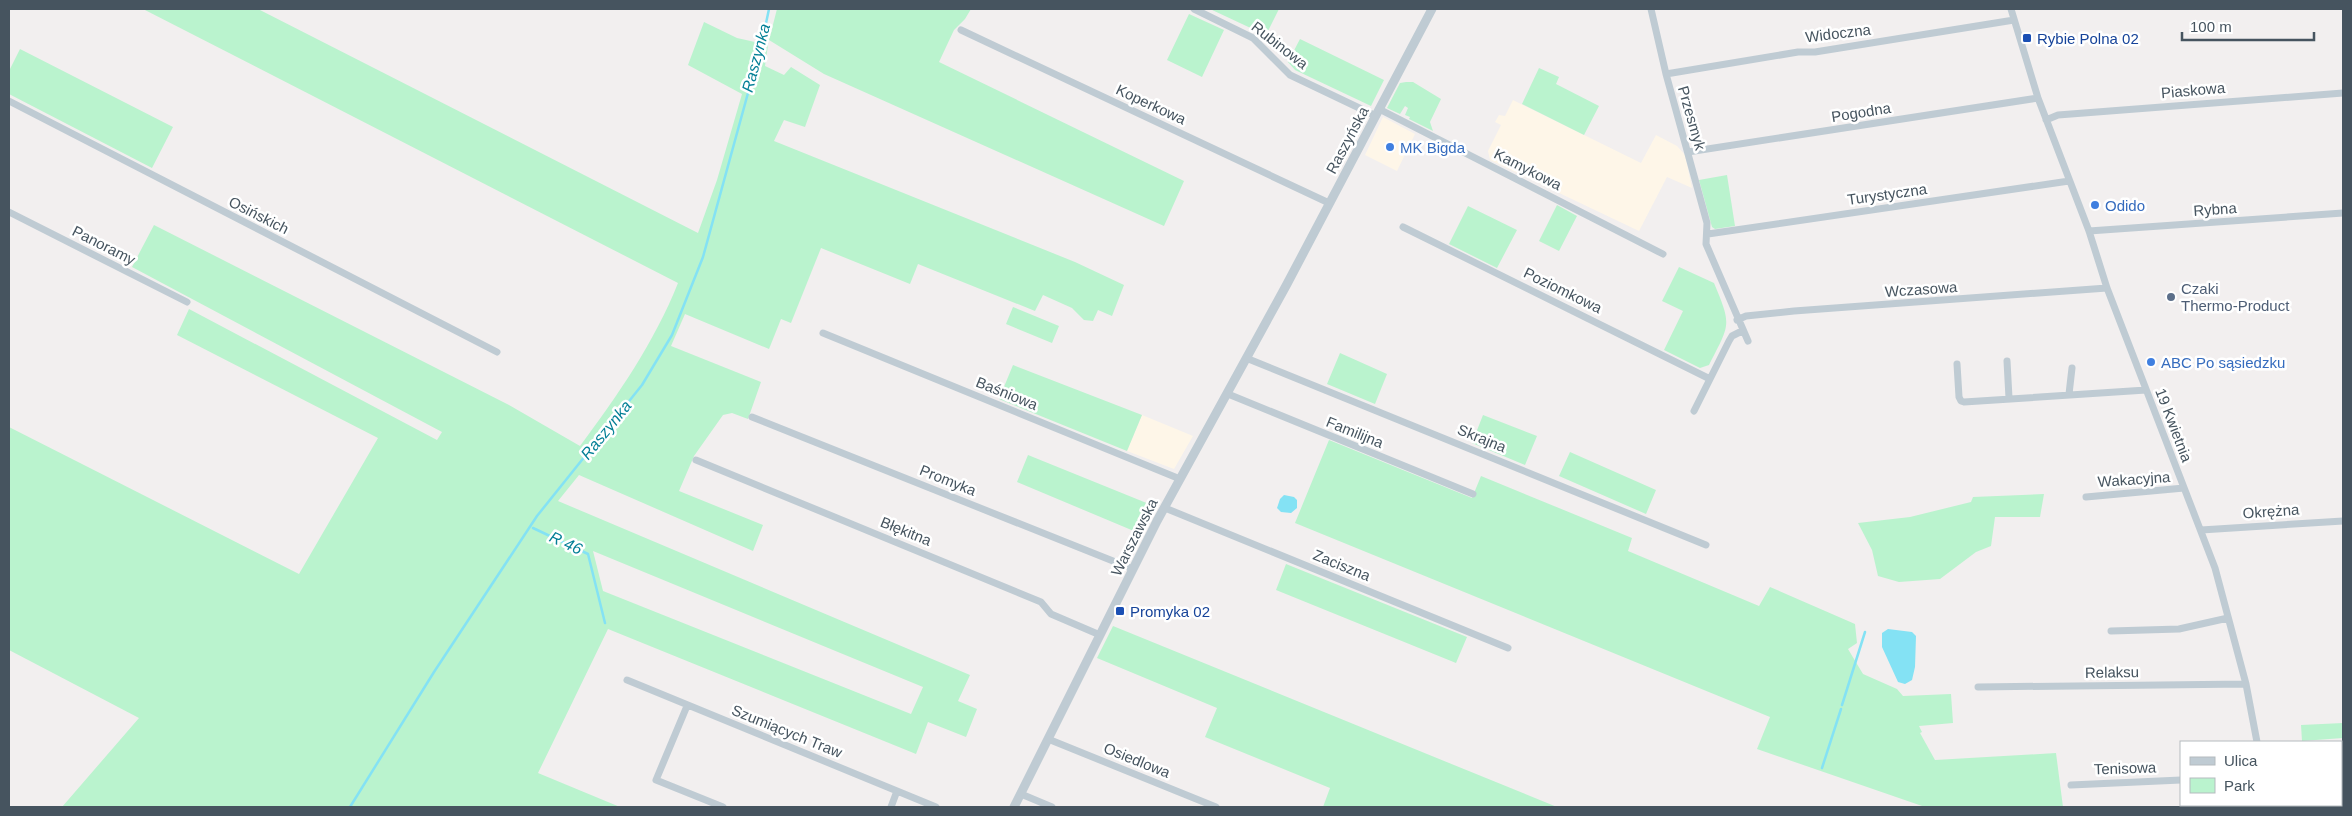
<svg xmlns="http://www.w3.org/2000/svg" width="2352" height="816" font-family="Arial,sans-serif">
<rect width="100%" height="100%" fill="#f2efef"/>
<!-- commercial -->
<path fill="#fef6e8" d="M1513,100L1641,163L1656,135L1677,146L1685,155L1692,188L1667,177L1639,231L1490,160L1488,151L1501,125L1495,122L1499,115L1505,116Z
M1383,117L1415,134L1397,171L1365,155Z
M1142,415L1193,436L1174,469L1127,451Z"/>
<!-- green -->
<path fill="#baf3ce" fill-rule="evenodd" d="M143,9H258L698,233L717,180L742,94L688,65L704,22L737,38L768,45L765,66L784,75L791,67L820,85L805,127L784,120L774,141L1075,262L1124,285L1112,316L1098,310L1093,321L1084,320L1072,308L1043,295L1035,311L918,264L910,284L821,248L791,323L781,319L769,349L685,314L671,346L761,382L748,419L732,413L723,415L694,456L679,491L763,525L753,551L579,475L558,501L970,675L958,701L977,709L966,737L928,722L916,754L608,629L538,773L620,807H62L139,718L9,650V427L299,574L378,438L177,335L189,309L437,440L442,432L132,267L154,225L509,405L580,446C618,395 654,343 678,283ZM593,551L923,687L911,714L603,591Z
M777,9H971L965,19L954,30L939,62L1184,181L1164,226L824,74L769,40Z
M1210,9H1279L1264,39L1257,31Z
M1189,14L1224,30L1202,77L1167,60Z
M1300,39L1384,80L1371,106L1295,70L1288,62Z
M20,49L173,127L152,168L9,94V71Z
M1539,68L1559,77L1556,84L1599,106L1584,135L1522,104Z
M1406,82H1413L1441,99L1430,122L1433,131L1409,119L1410,117L1405,115L1408,108L1405,106L1400,114L1387,108L1400,83Z
M1727,175L1735,226L1715,229L1712,227L1699,180Z
M1557,205L1577,216L1559,251L1539,241Z
M1468,206L1517,230L1497,268L1449,244Z
M1679,267L1714,283C1732,326 1730,324 1709,365L1700,368L1664,350L1683,311L1662,301Z
M1013,307L1059,326L1052,343L1006,324Z
M1340,353L1387,374L1375,404L1327,384Z
M1013,365L1142,415L1127,451L999,399Z
M1483,415L1537,436L1525,465L1472,443Z
M1329,440L1472,498L1481,476L1632,538L1628,551L1759,606L1770,587L1855,624L1857,643L1848,649L1863,674L1897,689L1903,696L1951,694L1953,723L1919,726L1922,732L1920,733L1935,760L2056,753L2063,807H1925L1757,749L1770,717L1295,523Z
M1570,452L1656,490L1646,514L1559,476Z
M1028,455L1154,506L1141,534L1017,482Z
M2044,494L2040,517H1995L1991,546L1976,552L1940,579L1899,582L1878,576L1872,550L1858,523L1910,517L1971,502L1973,497Z
M1286,564L1467,637L1456,663L1276,590Z
M1113,626L1557,807H1323L1330,788L1205,737L1217,708L1097,658Z
M2343,723V738L2302,741L2301,725Z"/>
<!-- water -->
<path fill="#84e2f4" d="M1284,495L1294,497L1297,500V508L1291,513L1281,512L1277,508L1280,499Z
M1888,629L1912,632L1916,636L1915,667L1912,680L1905,684L1898,682L1882,647V633Z"/>
<g fill="none" stroke-linecap="round" stroke-linejoin="round">
<!-- stream -->
<path stroke="#84e2f4" stroke-width="2.5" d="M533,528L588,554L605,623
M1842,705L1865,632
M1822,768L1841,709
M350,807L434,672L537,516L642,385L672,335L703,257L762,42L769,9"/>
<!-- minor -->
<path stroke="#bfcbd3" stroke-width="7" d="M1194,9L1253,38L1290,75L1376,116
M1651,9L1666,74L1707,223L1706,244L1748,341
M2011,9L2038,98L2089,231L2107,288L2215,568L2246,684L2257,742
M961,30L1329,203
M1666,74L1798,52H1815L2014,20
M9,101L497,352
M1379,109L1663,254
M2046,120L2058,115L2343,93
M1688,152L2038,98
M9,212L187,302
M1403,227L1710,379
M2089,231L2343,213
M1708,234L2069,181
M1737,320L1746,316L1794,311L2107,288
M823,333L1180,479
M1246,358L1706,545
M2007,361L2009,398
M1957,364L1959,397L1961,401L1964,402L2146,390
M1228,394L1473,494
M2069,394L2072,368
M1694,411L1729,341L1732,336L1742,331
M752,417L1133,569
M696,460L1041,602L1051,614L1100,635
M2086,497L2184,488
M1165,508L1508,648
M2201,530L2343,521
M2111,631L2179,629L2228,618
M627,680L936,807
M1978,687L2246,684
M687,706L656,780L723,807
M1048,739L1216,807
M2071,785L2181,780
M1021,794L1052,807
M2266,805V807
M891,807L897,791"/>
<!-- tertiary -->
<path stroke="#bfcbd3" stroke-width="9" d="M1014,807L1157,521L1287,284L1432,9"/>
</g>
<!-- markers -->
<g fill="#1a4fb4" stroke="#fff" stroke-width="2">
<rect x="2022" y="33" width="10" height="10" rx="2.5"/>
<rect x="1115" y="606" width="10" height="10" rx="2.5"/>
</g>
<g fill="#3f7fe0" stroke="#fff" stroke-width="2">
<circle cx="1390" cy="147" r="5"/>
<circle cx="2095" cy="205" r="5"/>
<circle cx="2151" cy="362" r="5"/>
</g>
<circle fill="#5c6f8a" stroke="#fff" stroke-width="2" cx="2171" cy="297" r="5"/>
<g text-anchor="middle" dominant-baseline="central" stroke-width="5" stroke-linejoin="round" paint-order="stroke">
<!-- street labels -->
<g font-size="15" fill="#46545f" stroke="#fff">
<text transform="translate(1838 33) rotate(-7)">Widoczna</text>
<text transform="translate(1280 45) rotate(38)">Rubinowa</text>
<text transform="translate(2193 90) rotate(-5)">Piaskowa</text>
<text transform="translate(1151 104) rotate(25)">Koperkowa</text>
<text transform="translate(1861 112) rotate(-9)">Pogodna</text>
<text transform="translate(1692 118) rotate(74)">Przesmyk</text>
<text transform="translate(1347 140) rotate(-62)">Raszyńska</text>
<text transform="translate(1528 169) rotate(27)">Kamykowa</text>
<text transform="translate(1887 194) rotate(-8)">Turystyczna</text>
<text transform="translate(2215 209) rotate(-4)">Rybna</text>
<text transform="translate(259 215) rotate(27)">Osińskich</text>
<text transform="translate(104 245) rotate(27)">Panoramy</text>
<text transform="translate(1921 289) rotate(-4)">Wczasowa</text>
<text transform="translate(1563 290) rotate(26)">Poziomkowa</text>
<text transform="translate(1007 393) rotate(22)">Baśniowa</text>
<text transform="translate(2174 425) rotate(69)">19 Kwietnia</text>
<text transform="translate(1355 432) rotate(22)">Familijna</text>
<text transform="translate(1482 438) rotate(22)">Skrajna</text>
<text transform="translate(2134 479) rotate(-4)">Wakacyjna</text>
<text transform="translate(948 480) rotate(22)">Promyka</text>
<text transform="translate(2271 511) rotate(-4)">Okrężna</text>
<text transform="translate(906 531) rotate(22)">Błękitna</text>
<text transform="translate(1134 537) rotate(-63)">Warszawska</text>
<text transform="translate(1342 565) rotate(22)">Zaciszna</text>
<text transform="translate(2112 672) rotate(-1)">Relaksu</text>
<text transform="translate(787 731) rotate(22)">Szumiących Traw</text>
<text transform="translate(1137 760) rotate(22)">Osiedlowa</text>
<text transform="translate(2125 768) rotate(-2)">Tenisowa</text>
</g>
<!-- transit labels -->
<g font-size="15" fill="#164399" stroke="#fff" text-anchor="start">
<text x="2037" y="38">Rybie Polna 02</text>
<text x="1130" y="611">Promyka 02</text>
</g>
<!-- shop labels -->
<g font-size="15" fill="#366cbe" stroke="#fff" text-anchor="start">
<text x="1400" y="147">MK Bigda</text>
<text x="2105" y="205">Odido</text>
<text x="2161" y="362">ABC Po sąsiedzku</text>
</g>
<!-- service labels -->
<g font-size="15" fill="#4e5e75" stroke="#fff" text-anchor="start">
<text x="2181" y="288">Czaki<tspan x="2181" dy="17">Thermo-Product</tspan></text>
</g>
<!-- water labels -->
<g font-size="16" font-style="italic" fill="#037f96" stroke="#fff">
<text transform="translate(756 58) rotate(-75)">Raszynka</text>
<text transform="translate(606 430) rotate(-51)">Raszynka</text>
<text transform="translate(566 543) rotate(25)">R 46</text>
</g>
</g>
<!-- border -->
<rect width="2352" height="816" fill="none" stroke="#46545f" stroke-width="20"/>
<!-- legend -->
<rect x="2180" y="741" width="162" height="65" fill="#ffffff" stroke="#b5bbbf"/>
<rect x="2190" y="757" width="25" height="8" fill="#bfcbd3" stroke="#b5bbbf"/>
<text x="2224" y="766" font-size="15" fill="#46545f">Ulica</text>
<rect x="2190" y="778" width="25" height="15" fill="#baf3ce" stroke="#b5bbbf"/>
<text x="2224" y="791" font-size="15" fill="#46545f">Park</text>
<!-- scale -->
<path d="M2182 32v8h132v-8" fill="none" stroke="#46545f" stroke-width="2.5"/>
<text x="2190" y="32" font-size="15" fill="#46545f" stroke="#ffffff" stroke-width="4" paint-order="stroke">100 m</text>
</svg>
